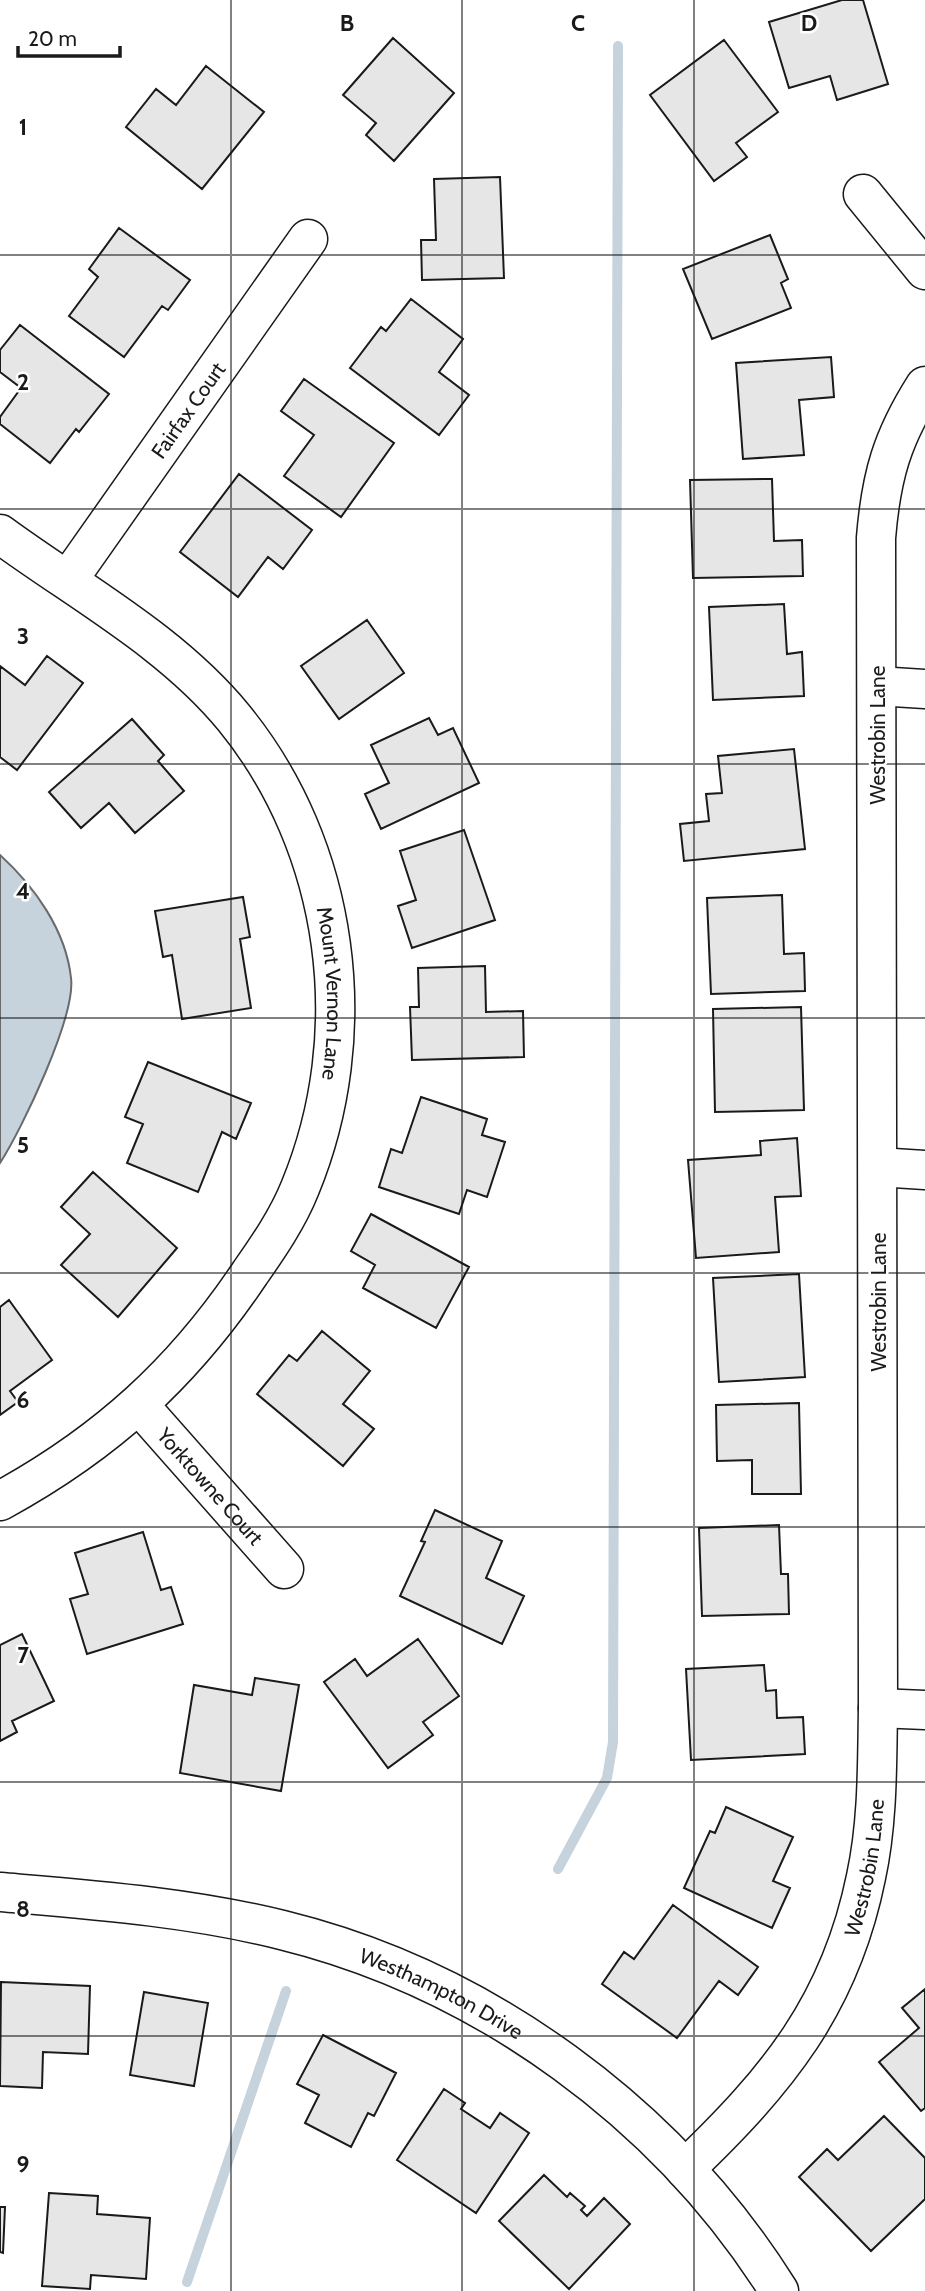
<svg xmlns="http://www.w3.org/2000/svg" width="925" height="2291" font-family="Cabin,sans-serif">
<rect width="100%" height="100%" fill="#fff"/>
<!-- water -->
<path fill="#c6d2dc" stroke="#6a6a6a" stroke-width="2" d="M0,855C34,886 66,930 71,978C76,1016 22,1129 0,1163Z"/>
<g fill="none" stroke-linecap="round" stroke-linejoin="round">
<!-- stream -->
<path stroke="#c6d2dc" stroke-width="10" d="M558,1869L607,1778L613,1742L618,46
M187,2282L286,1991"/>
</g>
<!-- building -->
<path fill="#e6e6e6" stroke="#1a1a1a" stroke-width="2" d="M842,0H863L888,84L837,100L830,76L789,88L769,22Z
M393,38L454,93L394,161L366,135L376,123L343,95Z
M724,40L778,112L736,143L747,157L714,181L650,95Z
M206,66L264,112L202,189L126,127L156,89L176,105Z
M500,177L504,278L422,280L421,240H436L434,179Z
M119,228L190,280L168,310L162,306L124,357L69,316L98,277L89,269Z
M770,235L788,279L781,283L791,308L712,339L683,269Z
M411,299L463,339L439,372L469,395L439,435L350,368L381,327L386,331Z
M20,325L109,394L79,432L76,429L50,463L0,424V417L21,388L0,372V350Z
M831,357L834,397L799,400L804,455L743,459L736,363Z
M304,379L394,443L341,517L284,476L314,435L281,411Z
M239,474L312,530L283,569L268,557L238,597L180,552Z
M772,479L774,541L802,540L803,576L693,578L690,480Z
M784,604L787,654L802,652L804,696L713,700L709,607Z
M367,620L404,673L339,719L301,666Z
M47,656L83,683L17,770L0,757V666L25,685Z
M429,718L438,735L453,728L479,783L381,829L365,794L389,783L371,745Z
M132,719L164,755L158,761L184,791L135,833L109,803L81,828L49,792Z
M794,749L805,849L684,861L680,824L709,821L706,794L722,793L718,756Z
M464,830L495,920L412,948L398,906L416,900L400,851Z
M782,895L784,954L804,953L805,991L711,994L707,898Z
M243,897L250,937L240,939L251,1008L182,1019L172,955L163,957L155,911Z
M485,966L486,1012L523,1011L524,1057L412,1060L410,1007H419L418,968Z
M801,1007L804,1110L715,1112L713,1009Z
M148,1062L251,1103L236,1139L222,1132L198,1192L127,1163L143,1124L125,1117Z
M421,1097L487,1119L482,1135L505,1142L487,1197L467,1190L459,1214L379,1187L391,1149L402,1153Z
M797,1138L801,1196L775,1197L779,1252L696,1258L688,1160L761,1155L760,1141Z
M93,1172L177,1248L118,1317L61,1265L90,1234L61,1207Z
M371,1214L469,1267L436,1328L363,1288L375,1265L351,1251Z
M799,1274L805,1377L719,1382L713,1278Z
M9,1300L52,1360L10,1391L18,1402L0,1415V1307Z
M322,1331L370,1371L343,1404L374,1429L343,1466L257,1394L289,1355L297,1361Z
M799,1403L801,1494H752V1460L717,1461L716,1405Z
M435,1510L502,1541L486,1578L524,1596L502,1644L400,1596L425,1542L421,1541Z
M779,1525L781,1574H788L789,1614L702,1616L699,1528Z
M143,1532L161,1590L171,1587L183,1624L87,1654L70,1599L88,1594L75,1553Z
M22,1634L54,1701L12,1721L17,1732L0,1741V1645Z
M418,1639L459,1696L423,1722L433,1735L388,1768L324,1682L355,1659L367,1676Z
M764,1665L766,1691L776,1690L777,1718L803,1717L805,1754L691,1760L686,1669Z
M255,1678L299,1685L281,1791L180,1773L194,1685L252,1695Z
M726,1807L793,1837L773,1881L790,1888L772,1928L684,1888L710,1831L715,1833Z
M673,1905L758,1967L738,1995L719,1981L677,2038L602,1984L624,1952L634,1959Z
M1,1982L90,1986L88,2054L43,2052L42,2088L0,2086Z
M925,1989V2108L921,2111L879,2062L919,2028L902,2008Z
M144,1992L208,2003L194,2086L130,2075Z
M323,2035L396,2073L374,2116L368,2113L351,2147L305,2123L319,2095L297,2084Z
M444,2089L465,2103L461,2109L490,2128L500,2113L529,2133L476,2213L397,2160Z
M884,2116L925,2158V2199L871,2251L799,2177L827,2149L838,2160Z
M544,2175L567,2197L570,2193L585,2206L581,2210L587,2216L604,2198L630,2224L569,2289L499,2221Z
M49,2193L98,2196L97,2214L150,2218L146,2279L91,2275L90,2289L42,2286Z
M0,2207H5L3,2253L0,2252Z"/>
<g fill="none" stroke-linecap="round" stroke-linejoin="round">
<defs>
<g id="minor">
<path d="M863,194L925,270"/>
<path id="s1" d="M0,534C79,592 171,641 234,718C340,848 364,1033 300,1188C288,1218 269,1246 250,1273C183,1373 106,1443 0,1501"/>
<path id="s2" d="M68,580L308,239"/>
<path d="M877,686L925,689"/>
<path d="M878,1167L925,1170"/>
<path id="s3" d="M139,1405L284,1569"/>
<path d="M878,1708L925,1710"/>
<path id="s4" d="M0,1892C94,1900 190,1907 282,1930C485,1980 668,2114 779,2291"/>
<path id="s5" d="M685,2169C777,2081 840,2005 866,1877C878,1822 877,1764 878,1708L876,538C881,476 892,438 925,386"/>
</g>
</defs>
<!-- minor casing -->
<use href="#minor" stroke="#1a1a1a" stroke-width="41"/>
<!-- minor -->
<use href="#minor" stroke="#fff" stroke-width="38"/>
</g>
<!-- grid -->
<path fill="none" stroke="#1a1a1a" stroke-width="2" stroke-opacity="0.55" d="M231,0V2291M462,0V2291M694,0V2291M0,255H925M0,509H925M0,764H925M0,1018H925M0,1273H925M0,1527H925M0,1782H925M0,2036H925"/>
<g text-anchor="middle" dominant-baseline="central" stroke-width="5" stroke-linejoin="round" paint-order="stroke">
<!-- street labels -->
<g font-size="21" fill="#1a1a1a" stroke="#fff">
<text stroke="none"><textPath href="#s2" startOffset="208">Fairfax Court</textPath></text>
<text transform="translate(877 735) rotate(-90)">Westrobin Lane</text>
<text stroke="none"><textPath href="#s1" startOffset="597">Mount Vernon Lane</textPath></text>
<text transform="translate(878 1302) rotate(-90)">Westrobin Lane</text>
<text stroke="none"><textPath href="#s3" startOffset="108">Yorktowne Court</textPath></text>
<text stroke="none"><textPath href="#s5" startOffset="359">Westrobin Lane</textPath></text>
<text stroke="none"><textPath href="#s4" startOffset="457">Westhampton Drive</textPath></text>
</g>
</g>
<g font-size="23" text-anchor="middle" font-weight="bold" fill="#1a1a1a" stroke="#fff" stroke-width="5" stroke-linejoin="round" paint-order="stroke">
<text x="347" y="31">B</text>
<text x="578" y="31">C</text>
<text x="809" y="31">D</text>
<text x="23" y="135">1</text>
<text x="23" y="390">2</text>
<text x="23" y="644">3</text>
<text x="23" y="899">4</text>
<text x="23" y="1153">5</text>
<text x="23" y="1408">6</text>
<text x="23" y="1663">7</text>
<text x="23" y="1917">8</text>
<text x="23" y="2172">9</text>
</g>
<!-- scale -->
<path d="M18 46v10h102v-10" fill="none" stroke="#1a1a1a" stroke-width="3.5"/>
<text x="28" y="46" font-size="21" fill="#1a1a1a" stroke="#ffffff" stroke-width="5" paint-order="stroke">20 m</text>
</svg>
